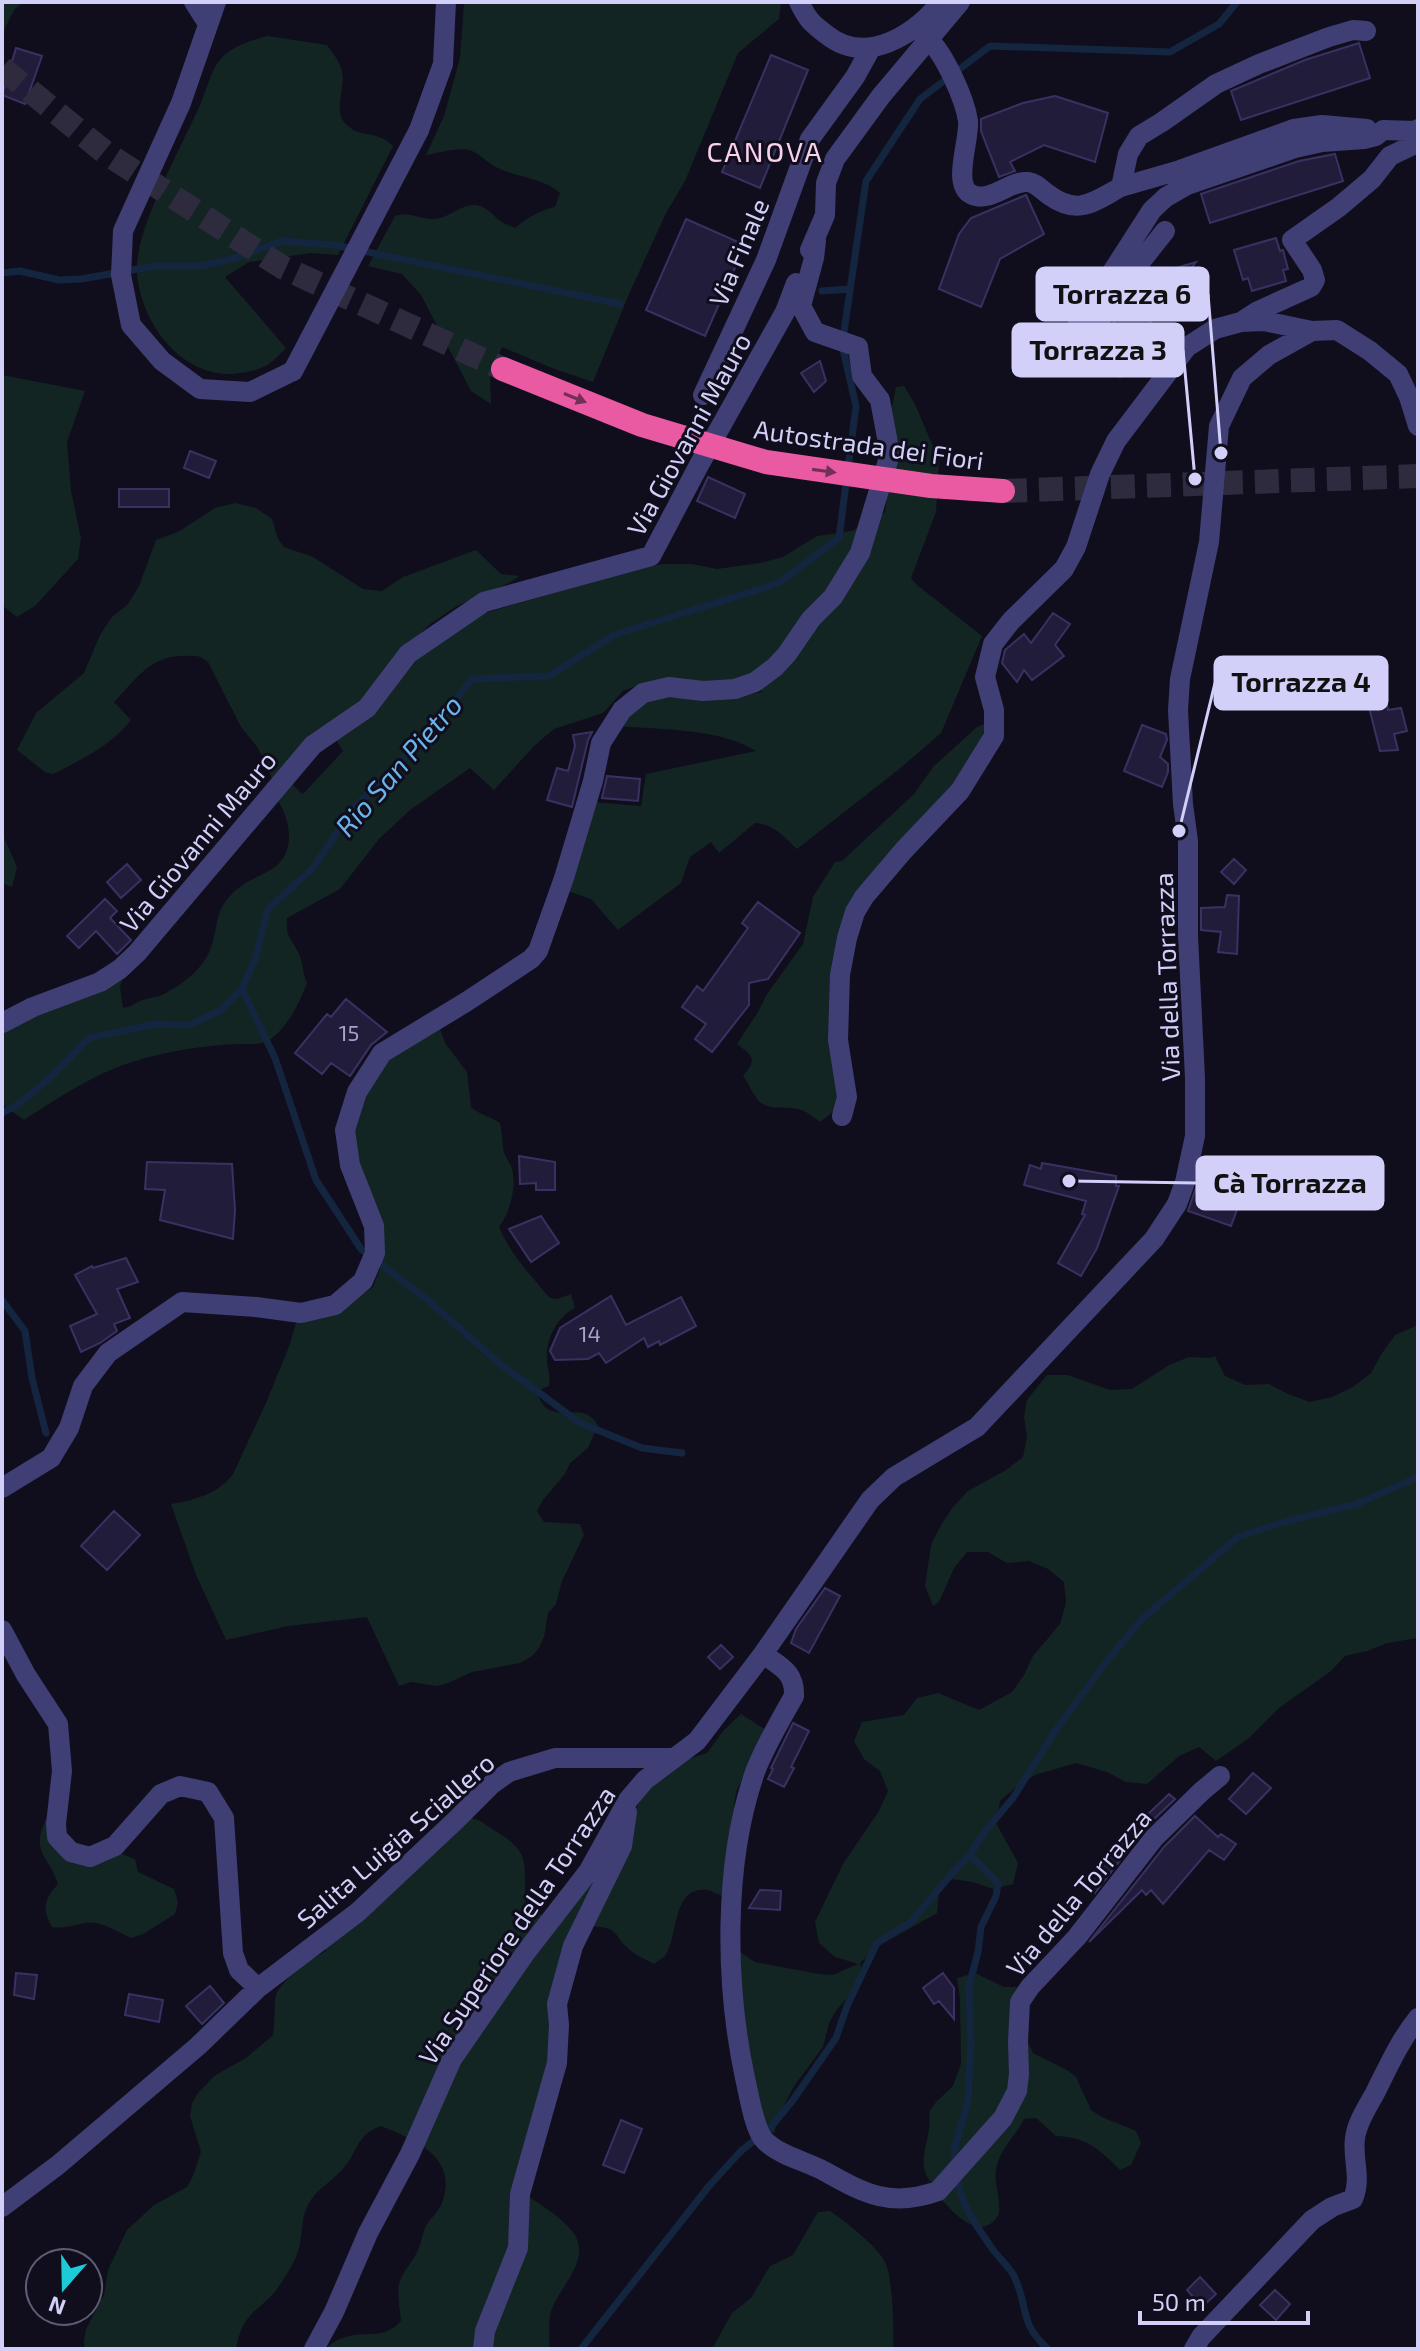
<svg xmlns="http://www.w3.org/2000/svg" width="1420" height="2351" font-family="'Exo 2',sans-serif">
<rect width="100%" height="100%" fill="#100e1c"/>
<!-- green -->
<path fill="#122523" d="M2,2H23L14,10L2,34Z
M464,2H781L779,19L738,53L685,181L666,213L629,294L593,382L552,368L502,347L490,376L491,404L471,391L421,295L402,274L368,266L395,216C409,211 418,219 433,219C449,219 460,204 476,205C488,207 494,217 503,223C507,225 511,226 515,228C528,217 539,211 555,207L560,193C542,177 517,178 496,167C484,161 478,150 464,149C451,149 438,153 426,155L444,116L460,58Z
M267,36L327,45C333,54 340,61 342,72C346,90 331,112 348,126C361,138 377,130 393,146L338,255L310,253L249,262L225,277L286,348C281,353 275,360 269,364C261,369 249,372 240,373C183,382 138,321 137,269C136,227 182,146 200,105C206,92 210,73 219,61C231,46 250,41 267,36Z
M2,375L85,391L67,442L71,491L81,538L78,559L35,606L17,617L2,605Z
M904,386L915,404L939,461L936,512L911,578L917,585L982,636L941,733L898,770L797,849C784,837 774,824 755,823L719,853L711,842L690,857L681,883L618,930L591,899L565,890L593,802L641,806L646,774L756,751C719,728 662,730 618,726L640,704L659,697L712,699L763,692L748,679L728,685L644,683L623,691L603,713L554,729L535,745L494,790L470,768L410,810L379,839L340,889L287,918C285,938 293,940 300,956C303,965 303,974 307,983C299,1004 289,1025 271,1039C263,1045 251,1044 241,1044C205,1045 167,1051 132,1062C96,1073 56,1099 24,1120L2,1104V1033L15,1024L94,994L125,974L120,986L123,1008C130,1007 134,1004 140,1001C148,998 157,997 164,994C186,982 207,966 213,941C219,921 215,913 230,896C242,882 257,878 272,869C297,854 291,818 276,798L290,782L302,794L305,792L343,751L336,740L371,717L424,648L478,615L641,568L663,564H692L717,569L760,563L783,557L817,536L852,531L885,512L895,438L892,407L896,387Z
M235,503L256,508L272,519L278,539L284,547L313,557L363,589L382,591L403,577L476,550L501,574L519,576L511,582L457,606L430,624L413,641L378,687L272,779L258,748L241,727L208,662C201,656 198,656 190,656C152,653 138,677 114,702L131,720C112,745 81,760 53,774L45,772L17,750L36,713L84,673L100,635L112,617L128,604L139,586L156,540L178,532L215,508Z
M986,723V734L951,792L853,903L840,1087L834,1111L820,1122C813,1117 807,1111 798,1109C786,1106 770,1111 760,1102C752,1095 750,1084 743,1076C757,1059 754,1057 737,1044L758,1012L767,994L803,944L813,897L835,862L842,861L914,794L933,767L977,727Z
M2,833L17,867L12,887L2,883Z
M440,1029L445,1043L467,1072L471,1107C480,1115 490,1116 500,1123C502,1131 502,1140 503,1148C504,1155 508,1160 511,1166C518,1183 510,1213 499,1227C511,1255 531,1276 550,1298L557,1299L571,1294L575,1308C558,1316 545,1340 547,1359C547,1369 551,1375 549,1386L537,1391C545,1425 573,1406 588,1415C593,1418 595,1421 598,1425L588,1448L570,1463L565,1474L543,1500L537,1511L544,1522L580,1524L584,1535L562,1581L556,1604L548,1613L544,1637L539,1648L531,1657L520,1663L472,1672L448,1683L437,1686L411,1682L399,1686L367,1617L288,1626L226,1640L196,1575L171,1504C195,1500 218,1494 233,1474L266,1403L290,1344L297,1319L343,1307L373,1287L382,1264V1248L356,1168L353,1119L381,1065Z
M1418,1325V1638L1387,1643L1367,1651L1345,1656L1331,1671L1279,1708L1249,1738L1216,1761L1199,1747L1179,1756L1147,1784L1126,1782L1107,1772L1076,1763L1035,1775L1016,1787L1000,1801L996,1823L1018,1863L1013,1884L993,1889L973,1882L951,1879L939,1891L937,1913L882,1944L860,1963L862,1972L850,1994L835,2012L829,2023L823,2047L794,2086L780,2113L774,2133H768L746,2047L737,1950L755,1962L819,1974L833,1975L858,1964L835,1957L819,1943L815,1922L843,1864L879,1811L888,1791L880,1771L864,1759L854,1741L862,1722L904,1715L917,1698L938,1693L979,1710L1012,1692L1024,1675L1033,1656L1060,1624L1066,1603L1064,1582L1048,1569L1029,1561L1007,1563L988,1552H967L954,1568L939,1602L933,1606L925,1586L931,1545L941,1525L953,1507L968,1491L1006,1470L1023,1457L1027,1437L1024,1417L1027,1400L1047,1375H1068L1110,1390L1132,1389L1169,1365L1189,1357L1211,1358L1215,1356L1225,1376L1245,1385L1269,1384L1288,1394L1310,1402L1332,1397L1353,1387L1371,1373L1382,1353L1395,1335Z
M741,1714L766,1730L736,1792L727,1863L725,1897C720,1895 712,1891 707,1890C671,1886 679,1937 665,1956C663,1958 656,1962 654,1964C646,1959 636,1956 630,1950C610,1933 622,1928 590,1926L631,1840L637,1806L644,1794L656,1782L688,1759L707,1753L723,1731Z
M469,1818C482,1820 481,1822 492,1829C535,1854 522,1863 526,1906L547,1918L600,1872L513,2186C532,2200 558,2213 573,2232C593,2259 559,2287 551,2311C548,2323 550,2337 549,2349H325C355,2322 379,2346 401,2321C400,2309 397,2296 399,2284C402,2272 412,2263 417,2252C421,2245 422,2236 425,2228C429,2219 438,2213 442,2203C459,2157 415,2140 381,2126C355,2135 358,2153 342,2170C331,2182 315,2190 308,2205C301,2218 303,2233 299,2247C297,2259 289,2270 283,2280C265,2311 243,2307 236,2349H85L84,2341L86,2329L104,2295L108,2270L127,2230L154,2205L187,2187L193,2176L201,2152L190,2116L192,2103L198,2093L214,2076L246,2058L273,2035C275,2025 274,2002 276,1995C281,1980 313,1958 326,1951L325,1942Z
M46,1819L52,1841L119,1853L135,1859L138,1872L174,1889L178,1902L175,1914L143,1934L131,1938C118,1932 100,1920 85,1923C73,1925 65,1929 52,1927C42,1910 44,1899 58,1884C49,1854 30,1855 46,1819Z
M975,1973L1004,1987H1018L1014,2074L998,2116L935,2187C911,2162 933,2144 929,2112L936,2102L953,2086L961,2064L960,1998L957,1978Z
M1027,2040L1033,2053L1067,2070L1076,2077L1091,2110L1102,2117L1136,2131L1141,2143L1131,2165L1120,2170C1101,2150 1084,2136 1056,2136L1036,2118L1024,2119C1017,2134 1003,2146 998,2162C992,2177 999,2190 999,2206C1000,2212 998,2218 993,2222C975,2237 953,2212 941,2199L996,2133Z
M830,2211C844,2220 878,2247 885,2262C893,2277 894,2330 893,2349H712L732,2313L751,2298L770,2266L793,2255L818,2212Z"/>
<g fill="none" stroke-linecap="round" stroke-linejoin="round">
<!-- stream -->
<path stroke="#14263f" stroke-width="7" d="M2,273L20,271L59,280L81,279L155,266H201L235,258L282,241L334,245L620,304
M822,291L850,289
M242,989L275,1058L316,1180L361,1249L430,1302L499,1363L580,1423L642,1448L682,1453
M2,1113L19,1104L51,1077L89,1038L155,1024L190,1025L221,1010L242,989L255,959L268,909L313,868L353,809L433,728L472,679L549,676L614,635L779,583L839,538L856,406L842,345L866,181L920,99L990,46L1170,52L1219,24L1237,2
M2,1300L25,1331L32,1378L46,1433
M956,2165L954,2150L968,2101L971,2043L969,1986L978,1952L981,1927L996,1896L998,1883L970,1855
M957,2177C960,2204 979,2230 994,2251C1000,2259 1009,2267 1014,2276C1029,2307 1018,2322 1048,2349
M581,2349L709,2186L741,2151L771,2127L793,2100L836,2038L847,2006L877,1943L911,1922L954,1871L970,1855L986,1830L1013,1798L1053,1734L1110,1657L1141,1620L1238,1537L1284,1522L1357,1504L1418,1477"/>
</g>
<!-- building -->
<path fill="#211c3a" stroke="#3a3163" stroke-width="2" d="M1359,43L1370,78L1241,120L1231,91L1305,60Z
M16,48L42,56L25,104L2,95Z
M771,55L808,70L760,188L722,172Z
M1055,96L1108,113L1095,162L1044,145L1010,162L1015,171L999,177L981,131V119L1023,103Z
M1335,154L1343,181L1210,223L1201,194L1299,161Z
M1026,195L1044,234L1000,259L981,307L939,289L959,234L971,218Z
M686,219L745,245L705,336L646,310Z
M1276,238L1280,251L1283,250L1288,269L1283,270L1286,281L1252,291L1248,278L1243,280L1234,250Z
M1196,262L1151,321L1120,377L1092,362L1123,305L1145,277Z
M820,361L826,381L814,392L801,373Z
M190,451L216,461L209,478L184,468Z
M708,477L745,494L735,518L697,501Z
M119,489H169V507H119Z
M1053,613L1070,624L1055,645L1064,656L1032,680L1024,670L1017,682L1002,663L1005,650L1024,634L1031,643Z
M1384,688L1388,710L1401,708L1407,731L1394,734L1398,750L1380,751L1365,691Z
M1142,725L1166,734L1167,740L1160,757L1168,764V772L1162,787L1124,771Z
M592,732L588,740L572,807L547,800L557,768L568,771L575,746L573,735Z
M607,776L640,779L638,801L602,798Z
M1234,859L1246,870L1234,884L1221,872Z
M127,864L141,880L121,898L107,882Z
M1227,895L1239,896L1237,954L1218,952L1221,932L1201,930V908L1225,907Z
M105,899L117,911L110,918L131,940L117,954L96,931L79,948L67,936Z
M758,902L800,933L768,979L749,983V1005L712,1052L695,1039L706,1024L682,1007L697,986L703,991L748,928L742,923Z
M346,999L387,1032L371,1045L350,1076L331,1063L322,1074L295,1053L327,1014L331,1017Z
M519,1156L555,1162V1190H536V1183L520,1184Z
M147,1162L232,1164L235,1210L233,1239L160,1220L165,1190L145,1189Z
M1042,1163L1116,1176V1186H1119L1097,1248L1081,1276L1058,1263L1085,1215L1082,1214L1086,1201L1024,1185L1030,1165L1041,1169Z
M1198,1182L1214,1188L1211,1197L1238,1207L1231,1226L1188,1211Z
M541,1216L559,1243L531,1262L509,1229Z
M126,1258L138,1282L117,1289L130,1318L114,1324L117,1331L100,1343L81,1352L70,1326L97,1314L75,1275L92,1266L93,1268Z
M611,1296L626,1325L681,1297L696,1326L660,1345L659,1341L648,1347L644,1338L606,1363L599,1353L588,1359L555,1360L550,1351L560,1328Z
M114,1511L140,1535L107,1570L81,1546Z
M825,1588L840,1596L809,1653L791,1643L796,1629Z
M721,1645L733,1657L720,1669L708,1657Z
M793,1723L809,1731L791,1767L794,1768L784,1787L768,1779L773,1769L771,1768Z
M1253,1773L1271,1788L1246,1814L1229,1799Z
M1169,1794L1175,1799L1151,1822L1146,1816Z
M1195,1816L1218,1837L1221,1834L1236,1844L1224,1860L1209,1850L1163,1904L1151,1890L1146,1895L1142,1890L1089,1942L1164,1847Z
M1122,1843L1128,1850L1095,1893L1083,1880Z
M760,1890L781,1891L780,1910L749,1908Z
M16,1973L37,1975L34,1999L14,1995Z
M943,1973L954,1988V2019L939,2001L934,2004L923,1988Z
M210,1986L224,2003L202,2024L186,2006Z
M129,1994L163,2000L159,2022L125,2015Z
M621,2120L642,2129L624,2173L603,2165Z
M1200,2277L1216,2294L1202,2307L1187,2290Z
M1275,2290L1290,2304L1276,2320L1260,2305Z"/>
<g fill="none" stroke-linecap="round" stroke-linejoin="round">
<!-- highway-tunnel -->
<path stroke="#2d2b3d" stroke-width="24" stroke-dasharray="24 12" stroke-linecap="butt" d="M2,68L107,154L282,267L503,369
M1003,491L1418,476"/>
<!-- minor -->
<path stroke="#3f3f75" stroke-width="20" d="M194,2L208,24
M216,2L181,103L123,231L121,275L131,325L162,361L200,389L250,392L293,371
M799,2C808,20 811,23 827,35C866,66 914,35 941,2
M1366,31L1353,30L1329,37L1259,64L1216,84L1162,122L1139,136L1128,154L1121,187L1180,170L1294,129L1322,125L1367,129
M928,39C944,53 965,99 968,121C970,139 953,181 969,193C988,206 1009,180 1028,182C1036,183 1042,190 1049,195C1078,216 1093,202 1121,187
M419,130L443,64L446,2
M1165,231L1112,298L1078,361L1069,362L1063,355L1067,342L1152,210L1166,197L1187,185L1295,148L1322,142L1364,139L1376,136L1383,130L1416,131
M810,250L825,215L826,183L835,159L881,96L960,2
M1244,320L1258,311L1311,287L1315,280L1312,270L1292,240L1339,207L1372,179L1390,156L1411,146L1418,129
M703,395L766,260L810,139L855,77L871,48
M2,1023L33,1007L100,982L120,969L137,953L313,745L367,708L408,654L484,602L651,556L699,465L785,312L796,283
M842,1116L847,1097L838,1040L840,975L847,938L855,912L864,897L904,850L960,791L994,736V710L985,677L993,644L1011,621L1064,569L1076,547L1100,474L1116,441L1187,347L1215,329L1241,322L1264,321L1312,331
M2,1488L51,1458L69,1428L83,1386L108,1353L182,1302L256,1307L301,1313L335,1305L363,1281L375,1253L374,1226L350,1165L345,1130L357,1092L382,1053L466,1002L531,959L538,951L564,878L593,781L601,743L622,710L643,693L669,687L703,691L735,689L755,682L775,667L787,654L811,619L833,597L860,553L890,454L880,400L862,376L858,347L815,332L801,306L814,258L816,241
M2,1630L26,1675L58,1724L62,1771L56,1824L57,1837L71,1852L90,1857L115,1846L161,1794L180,1786L208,1792L224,1818L233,1953L239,1970L258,1988
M763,1654C781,1667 795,1672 794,1696C780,1721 765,1746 755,1772C723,1864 725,1984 745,2078C749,2094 754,2130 765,2141C781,2156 805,2161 824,2171C865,2194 891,2208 938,2191L1003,2118L1017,2091L1019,2074L1018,2042L1020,2002L1030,1987L1077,1937L1154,1838L1202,1791L1220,1776
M2,2207L58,2165L198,2046L258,1988L358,1912L456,1820L492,1784L509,1772L555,1758H673
M314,2349L334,2312L368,2233L410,2154L452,2059L526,1952L588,1872L628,1800L645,1780L697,1741L763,1654L870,1500L894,1477L977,1427L1154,1239L1177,1204L1185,1182L1195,1136V1078L1188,936V841L1183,804L1178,710L1180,679L1209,542L1219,426L1242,378L1269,355L1312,331L1337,330L1370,351L1398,374L1409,397L1418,426
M483,2349L485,2331L518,2248L520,2194L557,2063L559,2025L557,2004L573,1946L622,1846L627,1812
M1194,2349L1201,2337L1312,2220L1332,2207L1353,2199C1362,2178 1352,2159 1355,2138C1357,2122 1368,2106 1375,2093C1388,2067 1400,2040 1418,2018"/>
<!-- minor-bridge -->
<path stroke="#3f3f75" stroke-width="20" d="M293,371L419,130"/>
<!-- highway-bridge -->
<path stroke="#e95aa3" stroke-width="24" d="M503,369L642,425L766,462L931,486L1003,491"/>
</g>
<!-- one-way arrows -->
<defs><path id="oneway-solid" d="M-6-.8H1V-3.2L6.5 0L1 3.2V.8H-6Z" transform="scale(2)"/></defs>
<g fill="#723059">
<use href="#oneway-solid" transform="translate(575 398) rotate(22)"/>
<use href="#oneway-solid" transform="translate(824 471) rotate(8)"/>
</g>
<g text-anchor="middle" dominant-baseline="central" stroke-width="6" stroke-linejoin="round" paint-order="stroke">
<!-- number labels -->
<g font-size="22" fill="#a6a2c9">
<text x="349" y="1032">15</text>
<text x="590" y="1333">14</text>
</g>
<!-- street labels -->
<g font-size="26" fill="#d2cff9" stroke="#100e1c">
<text transform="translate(738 252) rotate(-67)">Via Finale</text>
<text transform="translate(688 434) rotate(-61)">Via Giovanni Mauro</text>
<text transform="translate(869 444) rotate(8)">Autostrada dei Fiori</text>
<text transform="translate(197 841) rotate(-50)">Via Giovanni Mauro</text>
<text transform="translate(1166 977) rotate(-92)">Via della Torrazza</text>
<text transform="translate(395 1840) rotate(-41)">Salita Luigia Sciallero</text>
<text transform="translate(1078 1892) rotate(-50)">Via della Torrazza</text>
<text transform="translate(516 1925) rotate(-56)">Via Superiore della Torrazza</text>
</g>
<!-- neighbourhood labels -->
<g font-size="28" letter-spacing="2" fill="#f9d1ec" stroke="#100e1c">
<text x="765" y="151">CANOVA</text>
</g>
<!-- water labels -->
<g font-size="28" font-style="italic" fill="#6bb4eb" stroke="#100e1c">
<text transform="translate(398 765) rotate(-49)">Rio San Pietro</text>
</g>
</g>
<!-- callouts -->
<path fill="none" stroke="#d2cff9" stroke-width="3" d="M1221 453L1208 294M1195 479L1183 350M1179 831L1215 683M1069 1181L1197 1183"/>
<g fill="#d2cff9" stroke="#100e1c" stroke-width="3">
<circle cx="1221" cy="453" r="8"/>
<circle cx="1195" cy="479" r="8"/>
<circle cx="1179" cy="831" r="8"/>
<circle cx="1069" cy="1181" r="8"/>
</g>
<g fill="#d2cff9" stroke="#d2cff9" stroke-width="3">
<rect x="1037" y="268" width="171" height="52" rx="8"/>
<rect x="1013" y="324" width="170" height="52" rx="8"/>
<rect x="1215" y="657" width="172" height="52" rx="8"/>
<rect x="1197" y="1157" width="186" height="52" rx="8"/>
</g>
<g font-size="28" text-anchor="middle" font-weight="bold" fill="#111">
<text x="1122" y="304">Torrazza 6</text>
<text x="1098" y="360">Torrazza 3</text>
<text x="1301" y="692">Torrazza 4</text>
<text x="1290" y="1193">Cà Torrazza</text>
</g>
<!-- border -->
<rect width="1420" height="2351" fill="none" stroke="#d2cff9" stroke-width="8"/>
<!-- north arrow -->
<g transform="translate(64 2287) rotate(200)"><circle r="38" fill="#100e1c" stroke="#5e5b74" stroke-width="2"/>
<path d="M0-6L14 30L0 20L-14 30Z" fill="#1dcad7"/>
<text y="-12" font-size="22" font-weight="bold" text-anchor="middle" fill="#d2cff9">N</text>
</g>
<!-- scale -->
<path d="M1140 2311v12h168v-12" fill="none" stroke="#d2cff9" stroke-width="4"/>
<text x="1152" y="2311" font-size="24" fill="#d2cff9" stroke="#100e1c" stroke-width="6" paint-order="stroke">50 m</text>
</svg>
